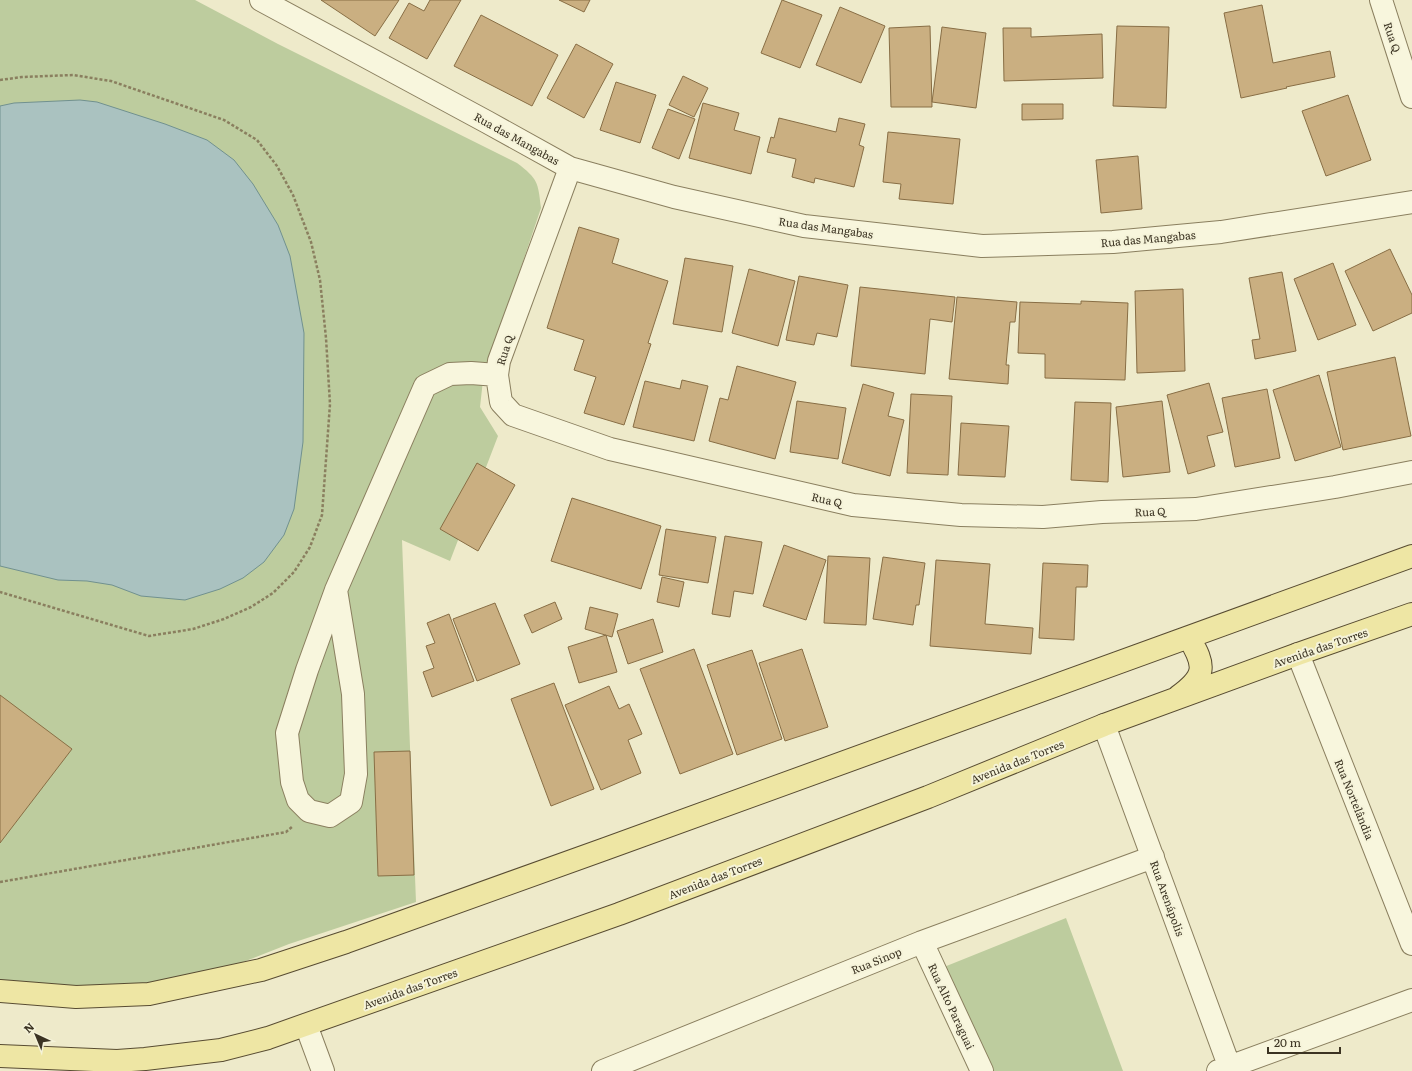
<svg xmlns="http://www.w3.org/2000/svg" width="1412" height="1071" font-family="Literata,serif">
<rect width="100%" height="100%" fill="#eeeaca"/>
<!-- green -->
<path fill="#bdcc9e" d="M0,0H195L278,44L517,163C538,179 538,182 541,208L483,380L480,407L498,436L450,561L402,540L416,902L289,944L238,964L155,985L71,990L0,984Z
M1066,918L1123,1071H993L944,967Z"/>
<!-- water -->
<path fill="#aac2c0" stroke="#71918f" d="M80,100L97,102L165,124L207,140L234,160L253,184L278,225L290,256L304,333L303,442L294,509L284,535L264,562L243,578L220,589L185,600L141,596L112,585L87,581L58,580L0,566V106L14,103Z"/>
<!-- building -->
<path fill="#caaf81" stroke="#886e45" d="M321,0H399L375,36Z
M430,0H461L427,59L389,38L409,3L424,11Z
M559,0H590L584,12Z
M782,0L822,15L800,68L761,53Z
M1262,5L1273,63L1330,51L1335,77L1286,87L1287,88L1241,98L1224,13Z
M840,7L885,26L861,83L816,65Z
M481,15L558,55L532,106L454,66Z
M930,26L932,107H891L889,28Z
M1117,26L1169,27L1166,108L1113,106Z
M942,27L986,33L976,108L932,102Z
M1003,28H1031V37L1102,34L1103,78L1004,81Z
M576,44L613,64L584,118L547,98Z
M683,76L708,88L694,117L669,105Z
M616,82L656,95L640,143L600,130Z
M1348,95L1371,160L1326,176L1302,111Z
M703,103L739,113L734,130L760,137L751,174L689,158Z
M1022,104H1063V119L1022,120Z
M668,109L695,119L679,159L652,148Z
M779,118L836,132L839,118L865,124L859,145L864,147L854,187L815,178L814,183L792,177L796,159L767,152L771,137L774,138Z
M888,132L960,139L953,204L899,199L901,184L883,182Z
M1138,156L1142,209L1101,213L1096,160Z
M579,227L619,239L612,263L668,281L648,343L651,344L624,425L584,413L596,377L574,370L584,340L547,328Z
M1390,249L1412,295V313L1373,331L1345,271Z
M685,258L733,266L722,332L673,324Z
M1333,263L1356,325L1318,340L1294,279Z
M749,269L795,281L778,346L732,333Z
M1282,272L1296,351L1255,359L1252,340L1260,339L1249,278Z
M799,276L848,285L837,337L817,333L814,345L786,340Z
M860,287L955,297L952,322L930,319L925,374L851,366Z
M1183,289L1185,371L1137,373L1135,291Z
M957,297L1017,302L1015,322H1010L1006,365H1009L1008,384L949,379Z
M1081,301L1128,303L1125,380L1045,378V354L1018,353L1020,302L1081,304Z
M1395,357L1411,436L1343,450L1327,372Z
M737,366L796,382L775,459L709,441L720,398L728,400Z
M1319,375L1341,447L1295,461L1273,390Z
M682,380L708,386L694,441L633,427L645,381L680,389Z
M1209,383L1223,432L1207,436L1215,466L1188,474L1167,395Z
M863,384L894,393L888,416L904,420L890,476L842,463Z
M1267,389L1280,458L1235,467L1222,398Z
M911,394L952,396L948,475L907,473Z
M797,401L846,408L838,459L790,452Z
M1162,401L1170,472L1123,477L1116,407Z
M1075,402L1111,403L1108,482L1071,480Z
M961,423L1009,426L1005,477L958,475Z
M477,463L515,485L478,551L440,529Z
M572,498L661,526L641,589L551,561Z
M666,529L716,537L708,583L659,575Z
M725,536L762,542L753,594L734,591L730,617L712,614Z
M784,545L826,560L806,620L763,606Z
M828,556L870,558L866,625L824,623Z
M883,557L925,563L919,605H916L913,625L873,619Z
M936,560L990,564L985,624L1033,628L1031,654L930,646Z
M1043,563L1088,565L1087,587H1076L1074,640L1039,638Z
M662,577L684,582L679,607L657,602Z
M555,602L562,619L532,633L524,615Z
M495,603L520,664L477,681L453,619Z
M590,607L618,614L612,637L585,629Z
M449,614L474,681L432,697L423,672L434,668L426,646L435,643L427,623Z
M653,619L663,652L628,664L617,631Z
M606,635L617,672L579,683L568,647Z
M694,649L733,754L680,774L640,669Z
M802,649L828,727L785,741L759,663Z
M752,650L782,739L737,755L707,665Z
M554,683L594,789L551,806L511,699Z
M609,686L619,709L629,704L642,734L628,740L641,773L601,790L565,705Z
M0,695L72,749L0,843Z
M410,751L414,875L378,876L374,752Z"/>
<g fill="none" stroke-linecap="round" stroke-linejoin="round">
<defs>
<path id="minor" d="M261,0L487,122L570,168L674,197L804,226L982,246L1113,242L1221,232L1412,202
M1381,0L1412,97
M570,168L499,361L497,375L501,402L513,415L610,449L853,505L961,515L1043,517L1102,512L1196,509L1335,487L1412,472
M336,590L353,694L356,774L351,802L330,816L309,811L298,800L292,782L287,733L307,670L336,590L425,386L450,374L471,373L497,375
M1298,654L1412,944
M1104,725L1231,1071
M922,942L982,1071
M306,1025L323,1071
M603,1071L922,942L1153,857
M1218,1071L1412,1000"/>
<path id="major" d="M1179,696C1206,676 1206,666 1189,638
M0,991L76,997L149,994L261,970L346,942L605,849L1412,556
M0,1056L117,1061L145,1059L221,1050L268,1038L619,914L928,797L1104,725L1298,654L1412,614"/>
</defs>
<!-- minor casing -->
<use href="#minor" stroke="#8a7f5f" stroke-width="24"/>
<!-- major casing -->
<use href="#major" stroke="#584c32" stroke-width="24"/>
<!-- path -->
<path stroke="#8a7f5f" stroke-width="2.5" stroke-dasharray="3 2" stroke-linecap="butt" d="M0,80L22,77L73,75L111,81L224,120L257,140L277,166L293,195L311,242L320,280L326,338L330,404L322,515L310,547L294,572L273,593L251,607L224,619L193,629L149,636L0,592
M0,882L286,832L293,826"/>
<!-- minor -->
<use href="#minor" stroke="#f8f6dd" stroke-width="22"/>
<!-- major -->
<use href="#major" stroke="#eee6a4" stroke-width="22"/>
</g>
<g text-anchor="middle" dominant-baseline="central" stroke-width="4" stroke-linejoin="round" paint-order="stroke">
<!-- street labels -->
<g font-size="11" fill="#3b3322" stroke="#f5f3d9">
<text transform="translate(1393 37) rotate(72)">Rua Q</text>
<text transform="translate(517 138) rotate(29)">Rua das Mangabas</text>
<text transform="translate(826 227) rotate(8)">Rua das Mangabas</text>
<text transform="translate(1148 238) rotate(-5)">Rua das Mangabas</text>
<text transform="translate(504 350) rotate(-72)">Rua Q</text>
<text transform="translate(827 499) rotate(13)">Rua Q</text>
<text transform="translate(1150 511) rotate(-2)">Rua Q</text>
<text transform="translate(1320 647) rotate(-19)">Avenida das Torres</text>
<text transform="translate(1017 761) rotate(-22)">Avenida das Torres</text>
<text transform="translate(1355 799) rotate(68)">Rua Nortelândia</text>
<text transform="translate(715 877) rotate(-21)">Avenida das Torres</text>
<text transform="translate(1168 898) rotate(70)">Rua Arenápolis</text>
<text transform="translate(876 960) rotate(-22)">Rua Sinop</text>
<text transform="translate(410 988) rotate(-20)">Avenida das Torres</text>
<text transform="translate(952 1006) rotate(65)">Rua Alto Paraguai</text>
</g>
</g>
<!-- north arrow -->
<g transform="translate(36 1035) rotate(316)" stroke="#f5f3d9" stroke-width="3" paint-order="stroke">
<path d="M0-3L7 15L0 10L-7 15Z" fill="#3b3322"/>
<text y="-6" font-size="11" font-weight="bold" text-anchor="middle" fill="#3b3322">N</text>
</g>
<!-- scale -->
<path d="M1268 1047v6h72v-6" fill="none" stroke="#3b3322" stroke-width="2"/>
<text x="1274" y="1047" font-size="12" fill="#3b3322" stroke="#f5f3d9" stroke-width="3" paint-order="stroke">20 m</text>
</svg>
